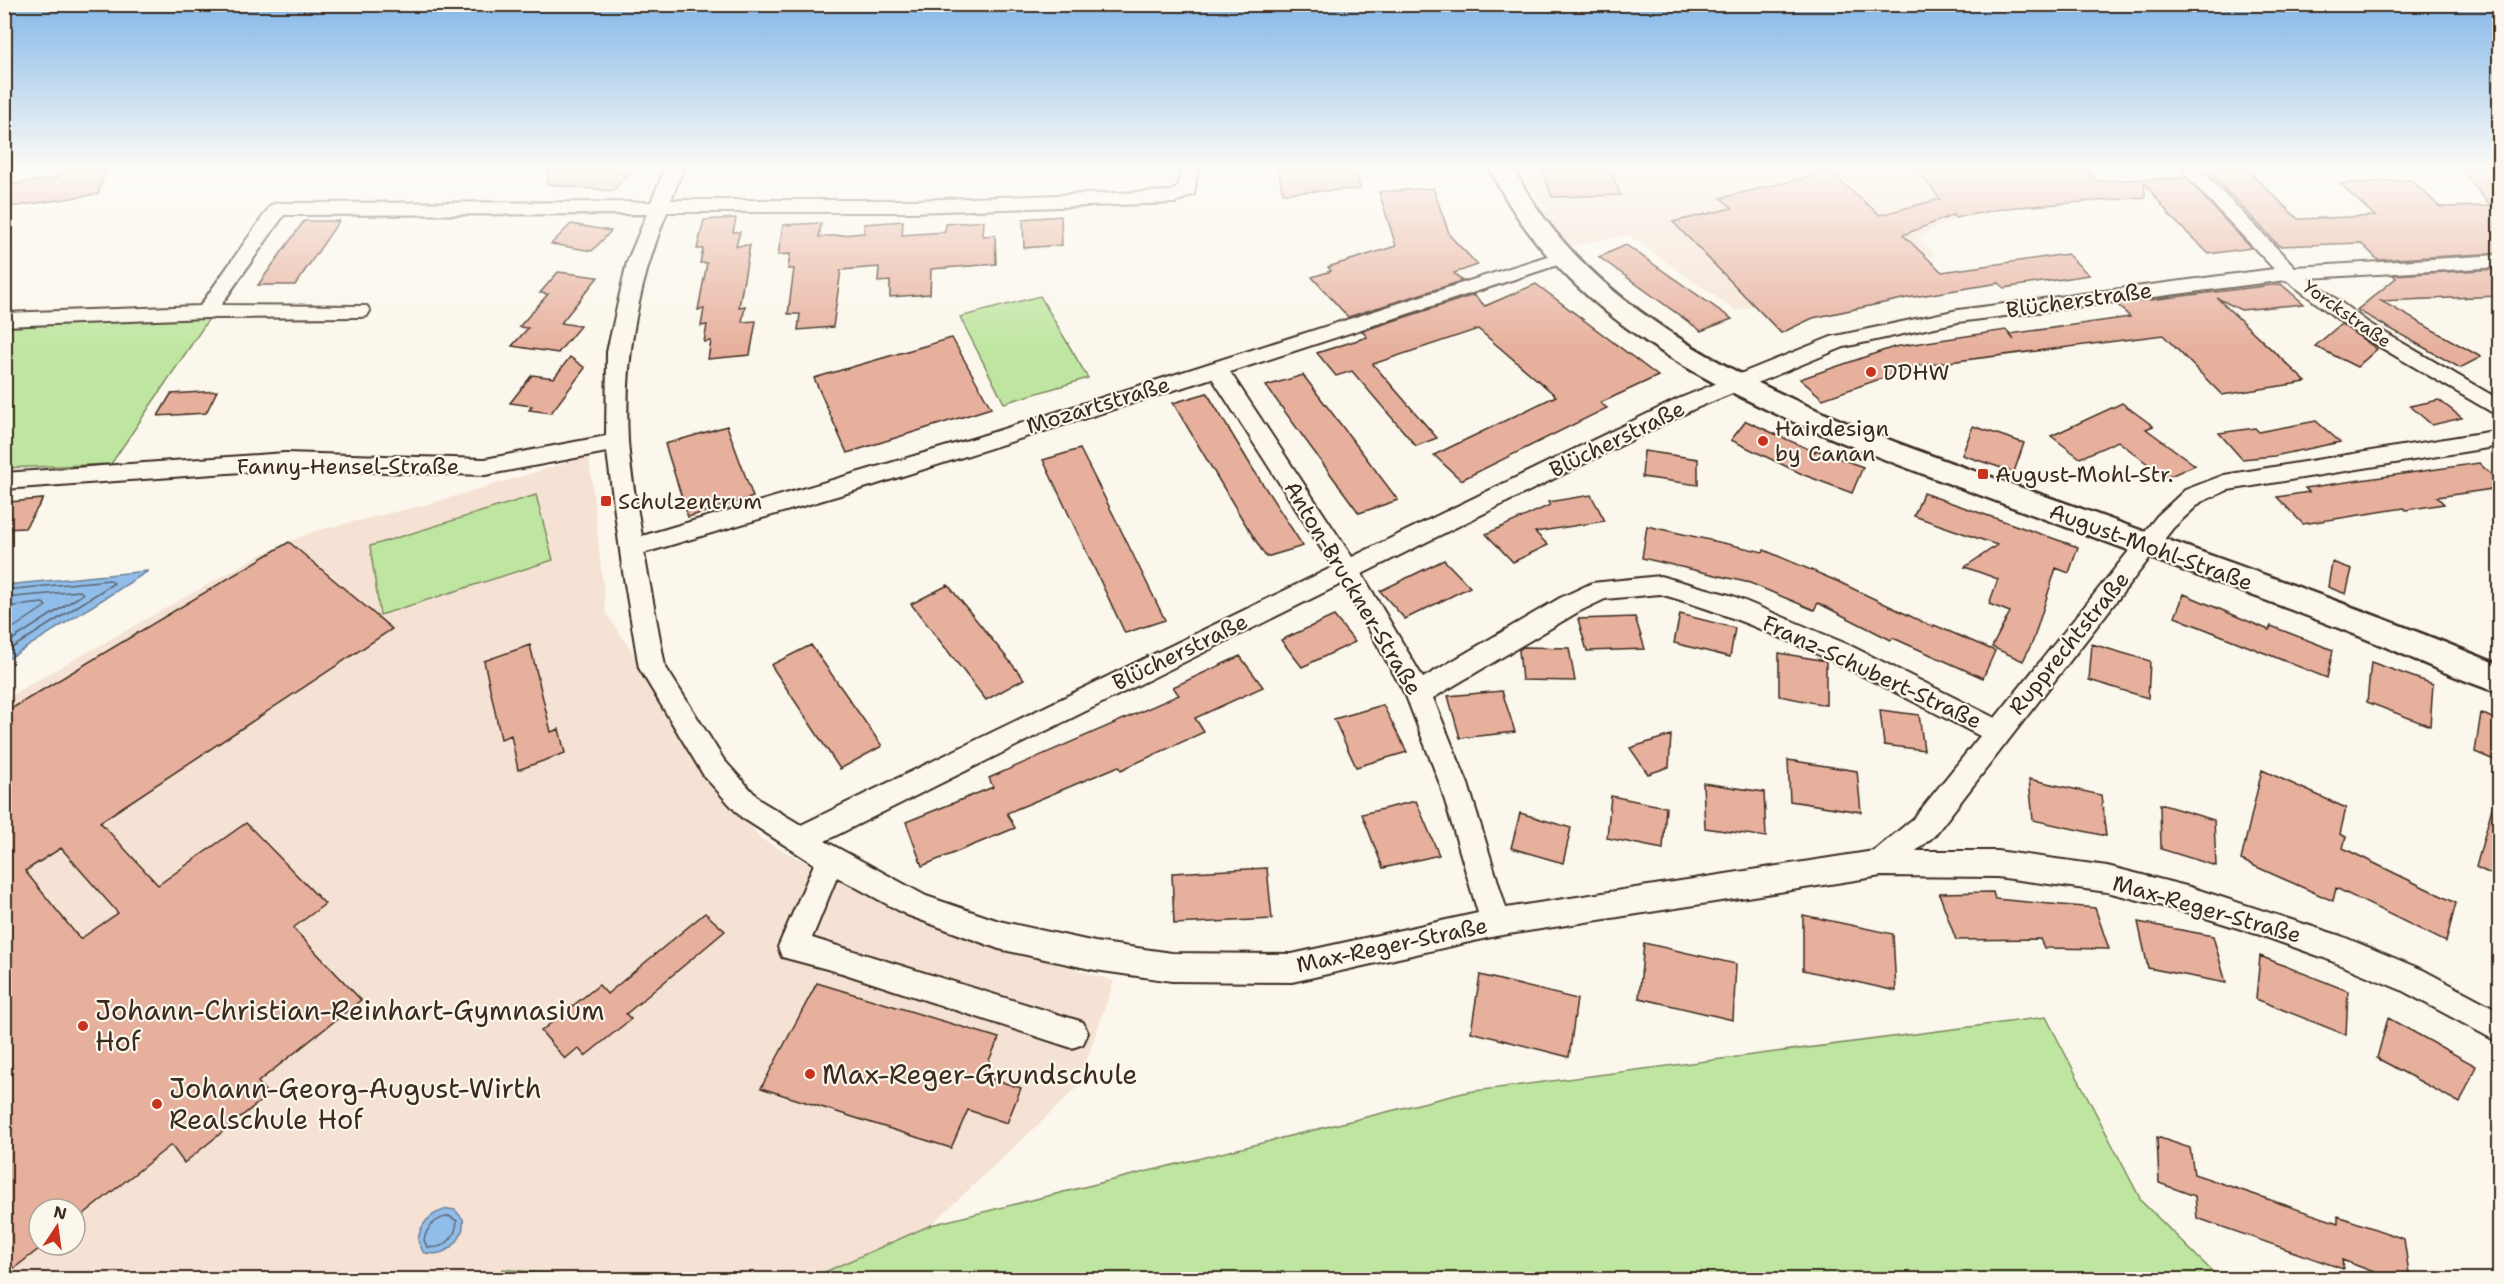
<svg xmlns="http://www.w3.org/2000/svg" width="2504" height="1284" font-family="'Shantell Sans',sans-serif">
<rect width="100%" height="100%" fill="#fbf7ec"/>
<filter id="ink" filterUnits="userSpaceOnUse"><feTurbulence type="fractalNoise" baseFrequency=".0167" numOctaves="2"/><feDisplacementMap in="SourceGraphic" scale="12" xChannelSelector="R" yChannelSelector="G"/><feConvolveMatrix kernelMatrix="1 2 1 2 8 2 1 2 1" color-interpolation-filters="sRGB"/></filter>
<g filter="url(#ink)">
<!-- built -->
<path fill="#f5e2d4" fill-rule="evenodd" d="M1520,169H1917L1955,218L1919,237L1935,255L1736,311L1628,235L1571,246L1548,218Z
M589,456L606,613L759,838L926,925L1114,981L1077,1088L931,1225L809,1279L600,1280L504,1269L496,1280L5,1279L4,699L262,554L314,531L429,504ZM39,1209H75V1245H39Z"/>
<!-- green -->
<path fill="#bfe6a1" stroke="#7d8860" stroke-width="1.5" d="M1040,296L1088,378L1004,403L960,317Z
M210,317L111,464L5,468L4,321Z
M536,495L553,560L380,615L370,546Z
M2046,1017L2142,1202L2220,1279H809L931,1225L1467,1092Z
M503,1269L600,1279H496Z"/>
<!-- water -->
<path fill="#90bdea" stroke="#6e8298" stroke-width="1.5" d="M148,571L5,661V585Z
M448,1209L455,1210L463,1219C466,1240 444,1260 423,1252L418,1241C420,1223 431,1213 448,1209Z"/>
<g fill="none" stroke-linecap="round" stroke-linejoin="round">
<!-- shore -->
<path stroke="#5d6570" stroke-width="1.5" d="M4,590L110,580L114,583L4,653
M4,598L80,591L83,594L4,645
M4,607L43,603L46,606L4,634
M449,1216L457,1221C456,1238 444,1250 427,1247L424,1240C427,1226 435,1219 449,1216Z"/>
</g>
<!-- building -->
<path fill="#e7b09d" stroke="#3b2a1e" stroke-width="1.5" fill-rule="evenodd" d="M62,169H106L98,194L4,208V186L59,177Z
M548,169H601L629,172L613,191L547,184Z
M1278,169H1355L1360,189L1283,193Z
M1541,169H1609L1621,195L1552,197Z
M1917,169H2086L2097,181L2186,178L2251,248L2209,254L2171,217L2144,182L2145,197L2006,208L1955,218L1953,215L1903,235L1942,272L2067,254L2089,275L2004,288L1999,283L1907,298L1813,318L1781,333L1673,222L1732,208L1721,198L1829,172L1880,215L1940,199Z
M2206,169H2246L2298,219L2375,216L2340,184L2411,180L2440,207L2490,206L2461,169H2499V253L2378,260L2361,243L2279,246Z
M1433,188L1450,236L1478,265L1454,273L1462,281L1348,317L1312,277L1331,271L1328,267L1396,246L1379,192Z
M1061,216L1062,245L1024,248L1023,219Z
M736,218L733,232H740L736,246L750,245L739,307L745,306L742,322L756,321L750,355L708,359L711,341L704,342L707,325L701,326L704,309L698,310L707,263H700L703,249H697L704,220Z
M304,221H339L295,285H258Z
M903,221L902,235L945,232L946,224L984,221L983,236L995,235L996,264L931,269L930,294L890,297V281L878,282L879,267L841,270L833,327L798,330L800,314H788L794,269H788L790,254L778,255L783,225L821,223L819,237L864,233V224Z
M571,224L611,231L592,251L551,244Z
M1626,245L1659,268L1732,319L1701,331L1599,257Z
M2499,269V296L2381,301L2481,357L2460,368L2357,310L2396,278L2393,275Z
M558,272L598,277L561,323L580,326L558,353L512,346L528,328L519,327L548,294L540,293Z
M1536,284L1658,376L1600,403L1607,408L1461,480L1434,455L1556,396L1478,329L1373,364L1437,438L1416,446L1352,371L1336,376L1317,353L1367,337L1362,331L1474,295L1485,306Z
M2281,284L2304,304L2241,310L2217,298L2306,382L2222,395L2163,335L1917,366L1823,399L1800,379L1894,347L2006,330L2014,340L2010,334L2130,317L2117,304Z
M2341,324L2377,349L2357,367L2315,346Z
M952,338L991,408L847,453L814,378Z
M570,357L585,368L551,413L529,410L532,406L510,403L532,375L554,378Z
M1303,375L1364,455L1398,500L1359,513L1266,386Z
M217,391L206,413L158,416L171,394Z
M1207,393L1253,469L1303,546L1266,557L1241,517L1173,403Z
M2439,400L2462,418L2432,425L2410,406Z
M2122,403L2153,426L2146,429L2195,465L2166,478L2118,441L2080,458L2051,436Z
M1746,421L1815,452L1816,450L1863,467L1852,493L1804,475L1731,440Z
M2316,421L2340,442L2274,456L2242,459L2219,433L2255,428L2259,432Z
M727,426L753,497L688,517L665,444Z
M1973,426L2024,443L2014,472L1962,455Z
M1080,449L1117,522L1165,620L1125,633L1043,460Z
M1644,451L1698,459V485L1642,477Z
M2479,463L2499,482V488L2437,497L2444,504L2406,510L2404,508L2303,524L2277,497L2309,492L2305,488Z
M1923,493L2078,547L2069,573L2056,568L2033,641L2023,661L1992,647L2010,612L1989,604L1998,579L1965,567L1997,545L1914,516Z
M1591,495L1605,521L1535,532L1548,545L1513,562L1486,534L1550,505L1548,502Z
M43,499L25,528L4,529V508L9,502Z
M1647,526L1763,552L1764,550L1839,582L1933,627L1934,625L1995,651L1983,678L1893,638L1891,640L1818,603L1814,610L1750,583L1642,558Z
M289,542L392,629L100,822L158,885L246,823L325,904L293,928L361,1000L258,1082L268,1095L184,1163L171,1145L75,1221V1209H39V1245H44L4,1276V713ZM61,848L118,913L80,939L25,871Z
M1444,560L1470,587L1405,619L1380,591Z
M2332,562L2352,569L2346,594L2328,587Z
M948,585L1024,679L986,700L911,604Z
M2184,594L2269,630L2271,626L2333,650L2327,678L2175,617Z
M1680,614L1735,628L1730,657L1674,643Z
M1334,616L1355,642L1302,667L1281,640Z
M1635,617L1645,649L1587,651L1578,619Z
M2092,644L2150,661L2148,698L2089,680Z
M530,645L551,732L559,729L565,753L518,770L511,735L501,739L484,661Z
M811,645L882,746L840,769L771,665Z
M1523,647L1569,648L1575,681L1522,680L1519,650Z
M1779,653L1826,661V705L1779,696Z
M1240,656L1263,687L1195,718L1204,732L1121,770L1119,766L1007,813L1015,828L922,866L906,822L993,787L989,778L1179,695L1173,687Z
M2371,662L2433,684L2430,726L2367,702Z
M1502,691L1515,732L1460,738L1448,696Z
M1383,705L1407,752L1356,767L1334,719Z
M1880,710L1919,715L1924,750L1884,745Z
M2481,713L2499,721V762L2475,752Z
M1671,735L1669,767L1648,774L1630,748Z
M1788,760L1857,771L1861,812L1790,801Z
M2262,770L2346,808L2340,834L2346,837L2343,848L2456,903L2446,942L2336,888L2333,901L2241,860Z
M2029,779L2101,795L2106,836L2033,820Z
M1703,783L1764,792L1766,837L1705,828Z
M1611,796L1666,807L1663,849L1607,838Z
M1416,801L1439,855L1383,868L1362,814Z
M2160,804L2214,820L2216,866L2161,849Z
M2493,804L2499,805V878L2476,867Z
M1520,813L1571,828L1563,863L1511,848Z
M1267,868L1272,919L1174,924L1172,873Z
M1993,892L1995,899L2095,908L2109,949L2044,948L2040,939L1956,940L1939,893Z
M705,913L725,931L626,1014L631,1019L585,1056L578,1048L565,1059L541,1031L599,985L607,994Z
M1803,915L1893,934L1896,991L1803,970Z
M2138,922L2213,936L2226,983L2148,968Z
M1644,943L1736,964L1733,1020L1639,998Z
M2260,956L2348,991L2346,1035L2256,999Z
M1480,975L1577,999L1569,1057L1471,1032Z
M817,983L999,1038L982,1076L1021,1088L1007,1123L968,1110L951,1148L761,1088Z
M2388,1018L2476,1066L2460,1103L2377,1058Z
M2157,1137L2190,1148L2194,1174L2338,1223V1216L2404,1239L2410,1280H2395L2342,1260L2343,1269L2197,1218L2195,1196L2159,1183Z"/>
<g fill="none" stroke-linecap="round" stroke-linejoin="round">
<defs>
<path id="street" d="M665,169H683L671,200H913L1171,191L1178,187L1180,169H1198L1194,194L1175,203L913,212H667C637,288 624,358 628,441C630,472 637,505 642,536L975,438L1563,251L1570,253L1573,257L1570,261L1230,372L1352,557L1678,399L1831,337L1958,310L2274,269L2180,169H2200L2295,267L2500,255V267L2308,278L2370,324L2500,400V417L2356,333L2286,280L1958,322L1844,347L1694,409L1362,574L1423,678L1560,598L1592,583L1660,576L1733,596L1849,645L1995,718L2157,516L2185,490L2224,475L2500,430V446L2228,490L2201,502L2173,528L1934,836L1916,851H1997L2107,866L2190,887L2341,936L2423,970L2500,1011V1043L2401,990L2324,958L2260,935L2190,913L2107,892L1997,877L1881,876L1496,936L1292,982L1172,981L1095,970L999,949L907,915L837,877L812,938L1083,1022L1088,1033L1083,1044L1072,1048L842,973L782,957L778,947L814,864L741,817L704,776L639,668L622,566L607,452L485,475L285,469L4,489V473L285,453L485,459L606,436L607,352L627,262L647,214L284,215L221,305L367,306L370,311L367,316L360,317L206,318L4,326V313L200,306L271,205L278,203L651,202ZM1212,378L1333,567L801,825L761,801L724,760L665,666L644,553L874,485ZM1343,583L1406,696L1440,784L1478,913L1292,954L1172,953L1095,942L999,921L926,896L825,841ZM1660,594C1773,626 1876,682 1980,736L1914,818L1874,851L1506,908L1468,784L1433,698L1578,612L1605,599Z"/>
<path id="secondary" d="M1490,169H1514C1609,360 1896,442 2082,509C2222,560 2362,608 2500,665V693C2459,680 2420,661 2381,645C2320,620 2258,597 2196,575C2117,546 2039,517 1961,488C1789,424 1575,346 1490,169Z"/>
</defs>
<!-- street casing -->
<use href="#street" stroke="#3b2a1e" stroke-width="4"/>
<!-- secondary casing -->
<use href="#secondary" stroke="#3b2a1e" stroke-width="5"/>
<!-- street -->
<use href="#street" fill="#fbf7ec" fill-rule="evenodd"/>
<!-- secondary -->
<use href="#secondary" fill="#fbf7ec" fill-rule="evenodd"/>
</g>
</g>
<!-- sky -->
<linearGradient id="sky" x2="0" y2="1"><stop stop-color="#85b8e9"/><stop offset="0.48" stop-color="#fdfbf6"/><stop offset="1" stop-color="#fdfbf6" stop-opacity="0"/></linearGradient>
<rect width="2504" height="349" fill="url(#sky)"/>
<!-- markers -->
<g fill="#c8321e" stroke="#fbf7ec" stroke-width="2">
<circle cx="1871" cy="372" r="6"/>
<circle cx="1763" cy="441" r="6"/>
<rect x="1977" y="468" width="12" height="12" rx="3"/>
<rect x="600" y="495" width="12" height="12" rx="3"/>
<circle cx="83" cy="1026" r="6"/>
<circle cx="810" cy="1074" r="6"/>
<circle cx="157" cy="1104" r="6"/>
</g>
<g text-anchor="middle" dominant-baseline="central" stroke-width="4.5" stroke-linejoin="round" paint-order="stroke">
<!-- far-street labels -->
<g font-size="18" fill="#3b2a1e" stroke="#fbf7ec">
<text transform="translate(2347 314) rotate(35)">Yorckstraße</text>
</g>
<!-- street labels -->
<g font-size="22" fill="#3b2a1e" stroke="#fbf7ec">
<text transform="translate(2079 300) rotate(-8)">Blücherstraße</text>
<text transform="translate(1098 405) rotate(-17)">Mozartstraße</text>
<text transform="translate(1617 439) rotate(-26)">Blücherstraße</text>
<text x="348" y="466">Fanny-Hensel-Straße</text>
<text transform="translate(2151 547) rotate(20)">August-Mohl-Straße</text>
<text transform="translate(1353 588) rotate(59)">Anton-Bruckner-Straße</text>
<text transform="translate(2069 643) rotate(-51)">Rupprechtstraße</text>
<text transform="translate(1180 652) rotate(-26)">Blücherstraße</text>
<text transform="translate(1872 672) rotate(25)">Franz-Schubert-Straße</text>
<text transform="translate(2207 909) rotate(16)">Max-Reger-Straße</text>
<text transform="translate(1392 945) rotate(-12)">Max-Reger-Straße</text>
</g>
<!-- poi labels -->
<g font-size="22" fill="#3b2a1e" stroke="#fbf7ec" text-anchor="start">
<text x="1883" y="372">DDHW</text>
<text x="1775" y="428">Hairdesign<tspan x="1775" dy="25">by Canan</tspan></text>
<text x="1995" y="474">August-Mohl-Str.</text>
<text x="618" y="501">Schulzentrum</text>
</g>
<!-- near-poi labels -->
<g font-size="27" fill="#3b2a1e" stroke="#fbf7ec" text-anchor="start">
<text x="95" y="1010">Johann-Christian-Reinhart-Gymnasium<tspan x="95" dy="31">Hof</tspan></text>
<text x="822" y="1074">Max-Reger-Grundschule</text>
<text x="169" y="1088">Johann-Georg-August-Wirth<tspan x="169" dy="31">Realschule Hof</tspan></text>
</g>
</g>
<!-- margin -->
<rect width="2504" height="1284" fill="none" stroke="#fbf7ec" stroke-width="24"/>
<rect x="12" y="12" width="2480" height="1260" fill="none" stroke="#3b2a1e" stroke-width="2" filter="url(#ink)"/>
<!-- north arrow -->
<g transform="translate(57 1227) rotate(13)"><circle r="28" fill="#fbf7ec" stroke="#aea59a" stroke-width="1.5"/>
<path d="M0-4.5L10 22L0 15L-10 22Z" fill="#c8321e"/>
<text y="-9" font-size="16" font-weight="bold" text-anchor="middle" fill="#3b2a1e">N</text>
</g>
</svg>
